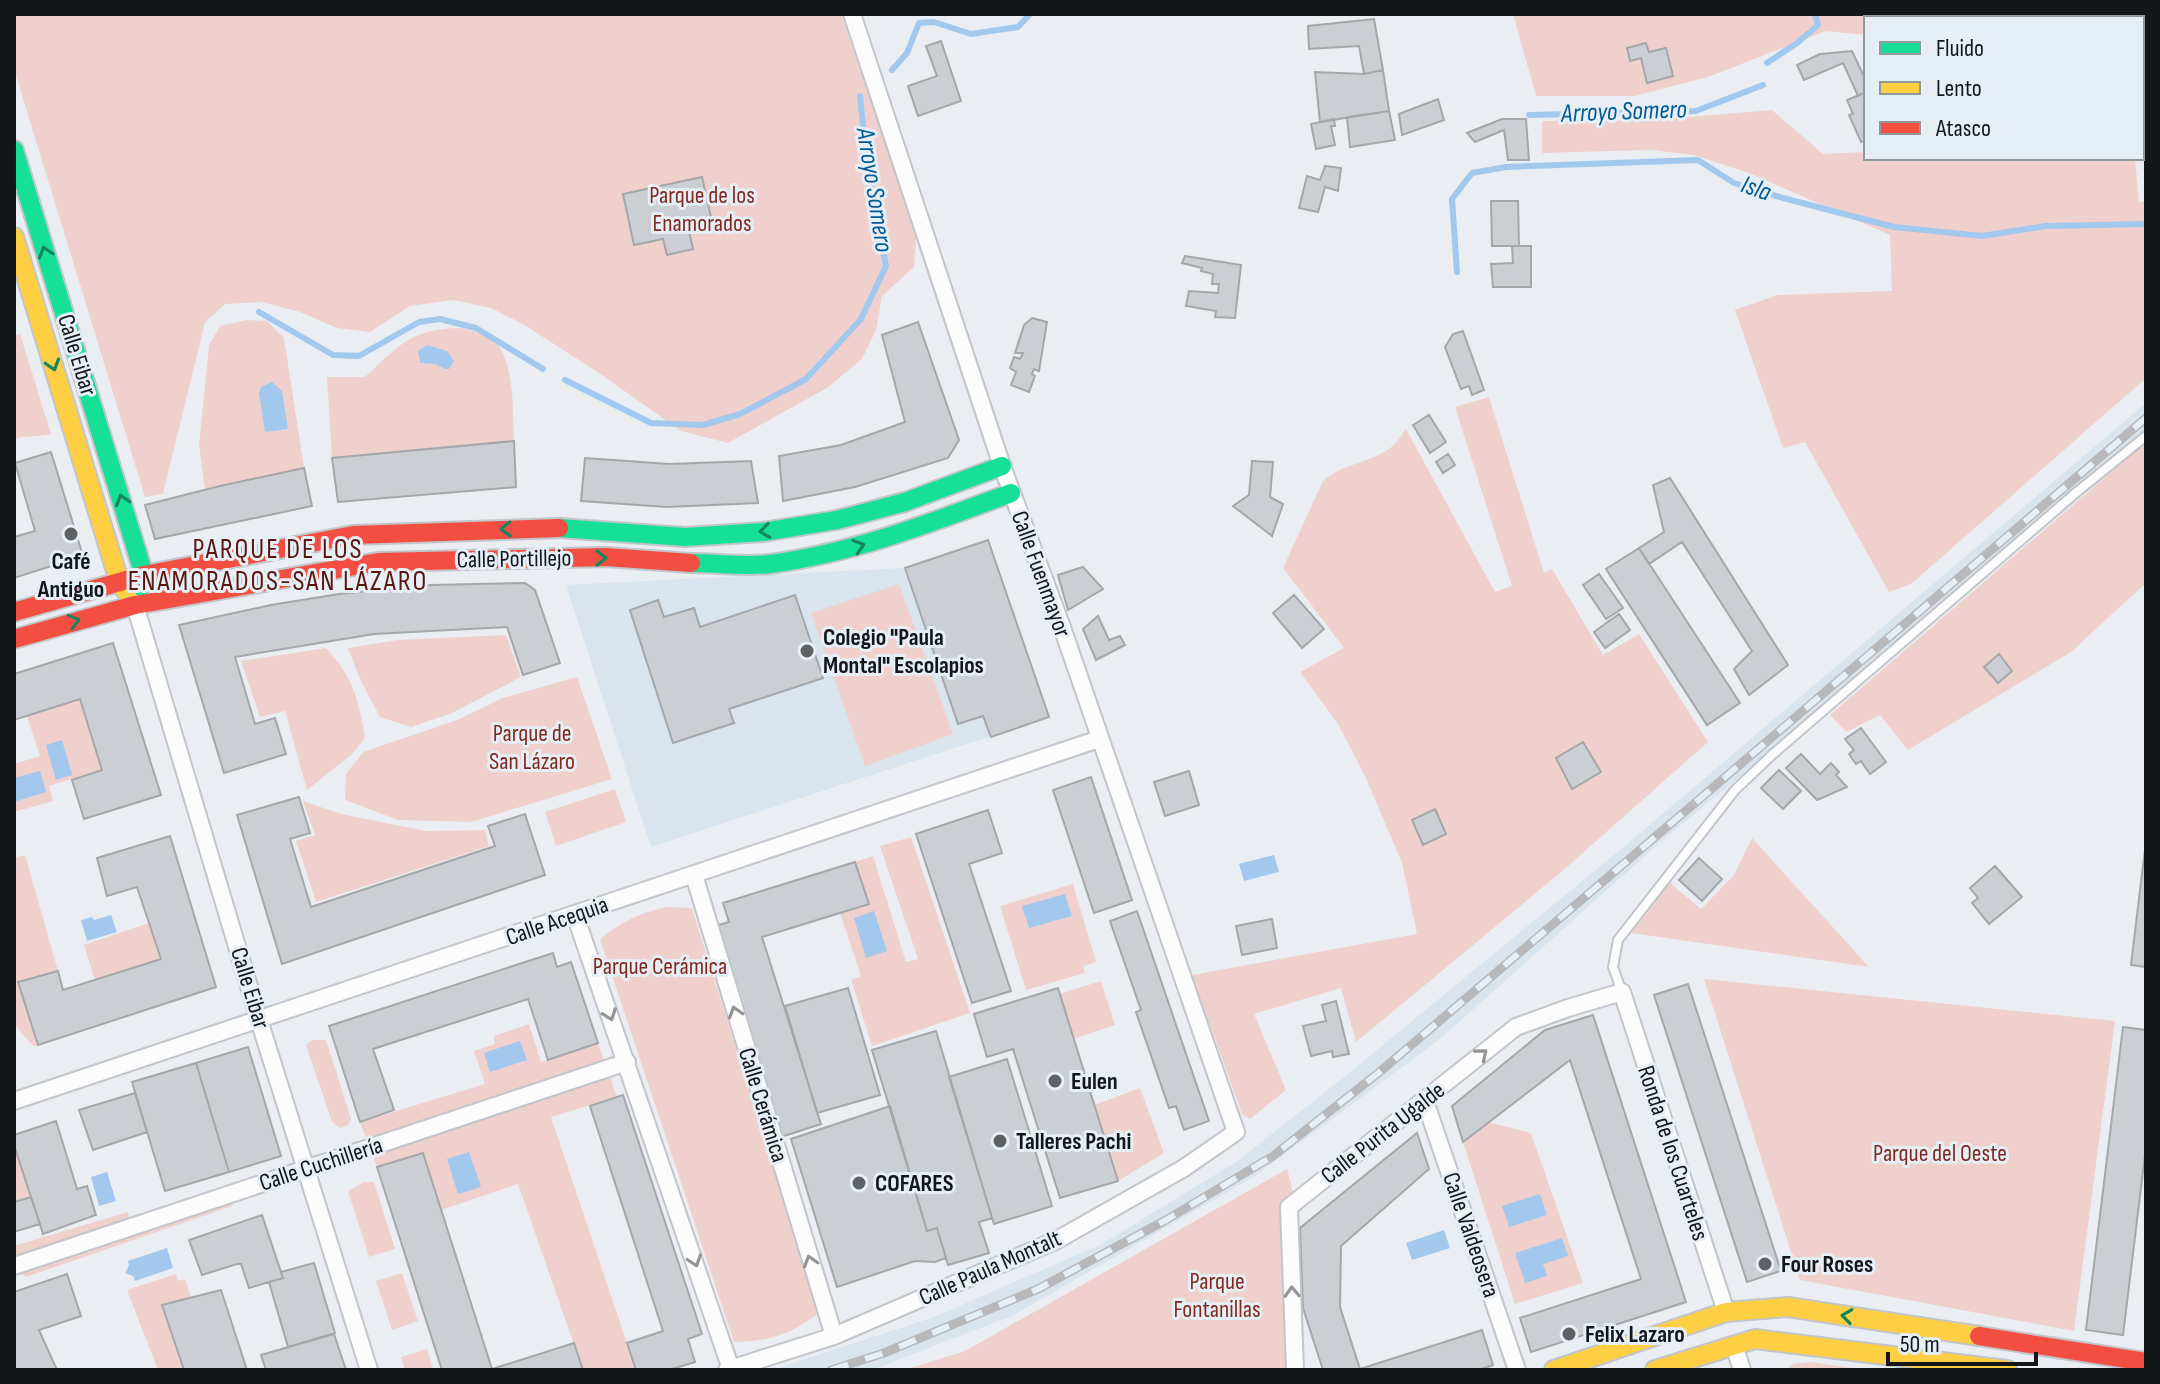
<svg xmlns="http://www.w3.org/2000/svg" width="2160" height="1384" font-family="'Sofia Sans Condensed',sans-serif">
<rect width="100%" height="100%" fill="#eaeef2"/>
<!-- built -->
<path fill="#dae4ed" d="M2146,403V433L2040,519L1816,714L1664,839L1440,1039L1255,1176L1014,1315L872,1370H772L934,1317L1102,1244L1236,1162L1338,1082L1620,850Z
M988,540L1049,717L651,847L566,585L905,568Z"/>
<!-- green -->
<path fill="#f0d0cd" d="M14,14H841L916,235L914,267L882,296L876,330L862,359L827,388L728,443L681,431L602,375L523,324L491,308L453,300L410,306L370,332L337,328L300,312L262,302L225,304L205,322L163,494L145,497L14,69Z
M1513,14H1892L1893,18H1866V35L1826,31L1708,77L1635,96H1536Z
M1772,110L1823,154L1866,152V158H2135L2139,202L2146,201V378L1911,584L1889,592L1805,442L1783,448L1735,310L1777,295L1892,291L1890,235L1749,173L1694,155L1650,150L1542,153V121L1654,120Z
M247,320L267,321L284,338L304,468L205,490L199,445L209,345L220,326Z
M460,328C472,331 487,333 495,342C515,361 513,415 514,441L332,458L327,377H365C400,345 410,329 460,328Z
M20,334L51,434C38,437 27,435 14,439V336Z
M1489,397L1544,573L1552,569L1603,655L1639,634L1708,742L1560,873L1356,1042L1341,988L1254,1014L1286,1090L1250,1119L1242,1114L1192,975L1417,934L1402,863L1366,778L1338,724L1300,672L1344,648L1283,568L1323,481C1342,464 1368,463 1389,449C1396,444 1401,436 1406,429L1495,592L1512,586L1455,407Z
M2146,442V583L2071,652L1908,750L1880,715L1846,732L1830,715Z
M899,584L953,734L865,766L811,613Z
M506,635L521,677L452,713L411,727L380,717L360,679L348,648L398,640Z
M326,648C353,677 359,700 365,738L352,754L307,790L285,711L260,717L241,661Z
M577,677L612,779L471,822L398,820L345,800L346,774L363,752L457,720L503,698Z
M80,699L102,770L49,786L53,801L14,812V764L40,756L27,716Z
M615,789L626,822L556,846L545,812Z
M303,801L341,814L426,831L485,830L489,846L316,902L296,841L315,835Z
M911,837L970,1013L872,1046L851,980L861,976L840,913L868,904L855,862L873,856L906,962L918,959L880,846Z
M1752,838L1869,967L1631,933L1670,883L1701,909L1734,875Z
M25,855L58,971L18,982L38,1045L33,1046L14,1024V858Z
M1073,884L1096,962L1083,966L1085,973L1026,990L1000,906Z
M666,907L692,908L819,1313C789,1335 771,1341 734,1342L600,939C621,922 639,913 666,907Z
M149,923L161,959L95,980L84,945Z
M1704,979L2115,1021L2074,1331L1800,1280Z
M1101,981L1115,1025L1073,1039L1059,994Z
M529,1024L541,1062L598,1043L617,1097L551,1117L636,1370H583L518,1184L441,1210L423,1152L377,1167L360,1122L485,1084L474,1051L495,1044L494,1036Z
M312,1040H326L351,1119L348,1125L340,1128L332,1122L306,1045Z
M1140,1088L1164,1153L1118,1181L1094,1105Z
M1488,1122L1531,1133L1583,1283L1515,1304L1463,1142Z
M14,1145L31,1197L14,1202Z
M1287,1169L1294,1195L1292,1370H904L965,1351Z
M364,1182H374L395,1249L369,1257L348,1191Z
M236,1193L232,1206L26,1277L14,1266V1246L128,1212L131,1227Z
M402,1273L418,1321L392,1330L376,1281Z
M176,1274L178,1281L185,1279L191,1297L162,1306L184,1370H158L127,1290Z
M427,1349L433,1370H405L401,1357Z
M1811,1362L1867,1370H1786L1793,1364Z"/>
<!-- water -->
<path fill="#a2c8ee" d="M427,345L447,351L454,361L449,369H445L436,364L420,363L418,351Z
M272,382L282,391L288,429L265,432L259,393L261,387Z
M62,740L72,775L56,780L46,745Z
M40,771L46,792L14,802V778Z
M1274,855L1279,872L1244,881L1239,864Z
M1065,894L1072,916L1029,928L1022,906Z
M874,911L887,951L866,958L854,918Z
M111,915L117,932L87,941L81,920L92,917L94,920Z
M520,1041L527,1060L490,1072L484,1053Z
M469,1152L481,1187L458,1194L447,1159Z
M107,1172L116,1201L99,1206L91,1177Z
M1540,1194L1547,1215L1509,1227L1502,1206Z
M1444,1230L1450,1248L1412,1260L1406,1243Z
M1562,1238L1568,1256L1543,1264L1547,1276L1525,1283L1515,1253Z
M167,1248L173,1268L135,1281L133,1276L125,1273L129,1265L128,1261Z"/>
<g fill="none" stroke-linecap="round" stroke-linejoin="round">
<!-- stream -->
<path stroke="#a2c8ee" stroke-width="6" d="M1767,63L1797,43L1818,25L1815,14
M892,70L907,53L919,23L934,22L971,34L1018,27L1030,14
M1529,115L1696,111L1763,85
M1457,272L1452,199L1472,173L1506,167L1698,160L1734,183L1783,198L1894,227L1982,236L2046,226L2146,224
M259,312L333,355L359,356L419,322L440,319L476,328L543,369
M565,380L651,423L703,425L740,414L806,379L861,319L886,266L867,165L860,96"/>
</g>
<!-- building -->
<path fill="#cbced2" stroke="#a4a7aa" stroke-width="2" d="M1898,14H1930V18H1898Z
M1930,14H1961V18H1930Z
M2146,14V97H2142V18H2117Z
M1374,19L1383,70L1364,74L1359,46L1309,49L1308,26Z
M941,41L961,101L918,116L908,86L937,76L926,46Z
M1646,43L1649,52L1666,48L1673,76L1647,83L1641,58L1630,61L1627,48Z
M1852,51L1866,81V92L1858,96L1843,63L1804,80L1797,65L1820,54Z
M1383,70L1389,111L1320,122L1315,72L1364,74Z
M1866,92V140L1861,142L1849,115L1853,114L1847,100Z
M1438,99L1444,120L1402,135L1399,114Z
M1389,111L1395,140L1350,147L1347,117Z
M1334,119L1335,126H1331L1335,145L1316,149L1311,124Z
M1502,119H1526L1529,160H1508L1504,130L1475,142L1467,133Z
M1325,166L1341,168L1338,191L1325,187L1318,212L1299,208L1307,176L1320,180Z
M702,177L713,226L689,231L693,249L667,255L663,239L634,245L623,194Z
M1491,201H1518L1519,246H1492Z
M1512,246H1531V287H1493L1491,264L1513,263Z
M1185,256L1241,265L1235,318L1215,317L1216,311L1186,306L1189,291L1218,293L1219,284H1212L1213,274L1201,271L1202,268L1182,263Z
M1032,318L1047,322L1039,371L1034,369L1032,374L1035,376L1029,392L1011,385L1016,372L1010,368L1014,357L1020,359L1023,353H1015L1024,325Z
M918,322L959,440L948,458L855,487L783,501L779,456L841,445L905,422L882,335Z
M1463,331L1484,390L1472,395L1469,386L1461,389L1445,347L1453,334Z
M1429,415L1446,442L1430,453L1413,425Z
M514,441L516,487L338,502L332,458Z
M51,452L83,556L14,578V537L35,531L15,463Z
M1448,454L1455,465L1443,473L1436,462Z
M585,458L669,464L751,461L758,503L667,507L581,501Z
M1252,461L1273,462L1270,497L1283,504L1272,536L1233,506L1249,495Z
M304,468L312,506L155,539L145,505L220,486Z
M1670,478L1788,665L1749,695L1734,669L1752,651L1682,542L1649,564L1639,548L1664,532L1653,485Z
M988,540L1049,717L991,737L983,716L958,724L905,568Z
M1639,548L1740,703L1707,725L1606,569Z
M1083,567L1103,589L1068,610L1058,575Z
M1599,574L1623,608L1606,619L1583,585Z
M525,583L535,590L560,663L523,675L507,627L374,634L235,657L255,724L275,718L286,754L224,773L179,625L271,605L339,594L431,585Z
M795,595L823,678L729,709L734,723L673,743L630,610L658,600L664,617L694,608L700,627Z
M1294,595L1324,629L1302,648L1273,613Z
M1619,614L1630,630L1605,648L1594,632Z
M1098,616L1109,640L1120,636L1125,645L1096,660L1083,629Z
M113,643L161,795L84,819L72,780L102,770L80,699L14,720V674Z
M1999,654L2012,671L1998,683L1984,667Z
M1861,728L1886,762L1870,774L1861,761L1856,764L1849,754L1854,750L1845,739Z
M1583,742L1601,772L1572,789L1556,758Z
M1801,754L1820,774L1831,763L1839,772L1836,775L1847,787L1817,800L1786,768Z
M1779,770L1801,791L1783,809L1761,788Z
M1189,771L1199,805L1165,816L1154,782Z
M1091,777L1132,900L1094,913L1053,790Z
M299,797L310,833L290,839L311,907L495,846L488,826L525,814L545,875L282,964L237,815Z
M1435,809L1446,834L1423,845L1412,820Z
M988,810L1002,853L969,864L1011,991L972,1003L916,834Z
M170,836L216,987L38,1045L18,982L58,971L63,990L161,959L137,887L107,896L97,858Z
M2146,841V967L2131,965Z
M1699,858L1722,879L1702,901L1679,880Z
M855,862L869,904L762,937L821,1124L781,1137L715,926L729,922L723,903Z
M1995,866L2022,897L1989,924L1972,903L1978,898L1970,888Z
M1137,911L1209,1121L1184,1130L1176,1106L1169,1108L1136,1012L1141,1010L1110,921Z
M1272,919L1277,948L1242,955L1236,926Z
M553,953L557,967L571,962L598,1043L548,1060L528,999L373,1049L394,1110L360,1122L329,1026Z
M1688,984L1781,1271L1747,1282L1654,995Z
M848,988L880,1095L817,1113L785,1006Z
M1058,988L1118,1181L1060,1198L1013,1049L987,1057L974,1014Z
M1336,1001L1349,1054L1333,1057L1332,1051L1311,1056L1303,1026L1326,1021L1322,1005Z
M1593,1015L1686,1302L1531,1352L1520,1318L1641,1279L1570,1060L1463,1142L1452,1106L1545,1030Z
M2123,1027L2146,1030V1147L2123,1335L2086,1330Z
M936,1031L992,1218L979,1222L989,1253L948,1265L937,1228L927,1231L872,1050Z
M248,1047L281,1156L229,1172L196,1063Z
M1007,1059L1052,1206L994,1224L949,1077Z
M196,1063L229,1172L165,1191L132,1082Z
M135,1093L147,1132L93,1150L79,1110Z
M623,1095L702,1334L688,1339L695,1362L669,1370H636L627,1343L663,1331L590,1106Z
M890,1106L927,1231L937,1228L946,1258L935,1262L915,1261L837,1287L791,1139Z
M56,1121L77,1189L87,1186L96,1215L43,1234L14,1145V1135Z
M1417,1133L1429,1169L1341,1246L1340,1307L1360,1369L1482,1330L1493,1365L1478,1370H1323L1303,1308L1300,1228Z
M423,1153L492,1369L574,1343L583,1370H442L377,1167Z
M31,1197L40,1224L14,1232V1202Z
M262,1215L283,1278L249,1288L241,1264H237L202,1275L189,1240Z
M314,1263L335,1333L288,1347L269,1282L283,1278L281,1272Z
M67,1274L81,1316L39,1330L57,1370H14V1292Z
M221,1290L247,1370H184L162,1305Z
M334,1334L346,1370H266L261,1355Z"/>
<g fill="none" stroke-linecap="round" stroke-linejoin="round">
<defs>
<path id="lane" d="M1622,992L1613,967L1618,940L1735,790L1773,754L2078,491L2146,436"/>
<path id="street" d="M135,605L259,1020L369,1370
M694,875L834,1336
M575,915L731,1369
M14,1101L1099,739
M1425,1101L1517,1370
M14,1266L627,1062
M1734,1345L1742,1370
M727,1370L834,1336L1057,1240L1184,1168L1236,1132L1063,630L1002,466L852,14
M1295,1370L1289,1207L1516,1027L1568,1008L1622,992L1726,1312"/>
<path id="fast" d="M14,150L144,575L141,587
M559,528L685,537L763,532L837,520L905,502L1002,466
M691,563C717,563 745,567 770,564C854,553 933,522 1011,493"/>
<path id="slow" d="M14,237L119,581L127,593
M1554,1370L1726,1312L1788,1307L1979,1336
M1655,1370L1755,1339L2007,1370"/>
<path id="jam" d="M14,612L144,575L353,535L559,528
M14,639L135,605L378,562L606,557L691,563
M1979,1336L2146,1362"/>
</defs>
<!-- lane casing -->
<use href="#lane" stroke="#c2c5c9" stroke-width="12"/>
<!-- street casing -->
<use href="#street" stroke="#c2c5c9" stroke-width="20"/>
<!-- fast casing -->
<use href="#fast" stroke="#c2c5c9" stroke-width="22"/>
<!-- slow casing -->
<use href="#slow" stroke="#c2c5c9" stroke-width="22"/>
<!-- jam casing -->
<use href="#jam" stroke="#c2c5c9" stroke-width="22"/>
<!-- lane -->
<use href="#lane" stroke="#fcfcfd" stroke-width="8"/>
<!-- street -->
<use href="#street" stroke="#fcfcfd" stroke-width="16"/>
<!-- fast -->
<use href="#fast" stroke="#16e098" stroke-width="18"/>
<!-- slow -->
<use href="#slow" stroke="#ffcf43" stroke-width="18"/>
<!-- jam -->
<use href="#jam" stroke="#f24e42" stroke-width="18"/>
<defs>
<path id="rail" d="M831,1370L884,1353L1038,1289L1166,1220L1273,1156L1382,1070L2146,418"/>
</defs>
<!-- rail casing -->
<use href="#rail" stroke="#b8b8ba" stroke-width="9"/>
<!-- rail -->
<use href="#rail" stroke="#e6eef6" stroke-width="6" stroke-dasharray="18" stroke-linecap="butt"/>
</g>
<!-- one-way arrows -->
<defs><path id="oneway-chevron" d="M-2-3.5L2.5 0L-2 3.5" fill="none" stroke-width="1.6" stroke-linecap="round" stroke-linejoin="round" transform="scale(2)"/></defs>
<g stroke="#15855f">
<use href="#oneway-chevron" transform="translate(45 252) rotate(-107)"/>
<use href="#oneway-chevron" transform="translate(53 365) rotate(73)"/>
<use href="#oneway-chevron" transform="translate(122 500) rotate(-107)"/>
<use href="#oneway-chevron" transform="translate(506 529) rotate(178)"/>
<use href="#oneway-chevron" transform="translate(765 531) rotate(173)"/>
<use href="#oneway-chevron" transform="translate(859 546) rotate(-17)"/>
<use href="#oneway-chevron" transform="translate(601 558)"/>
<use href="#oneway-chevron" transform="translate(74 621) rotate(-16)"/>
<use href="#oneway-chevron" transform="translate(1847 1316) rotate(-172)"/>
</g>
<g stroke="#949496">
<use href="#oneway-chevron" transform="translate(735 1012) rotate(-107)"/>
<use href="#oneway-chevron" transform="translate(610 1015) rotate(70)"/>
<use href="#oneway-chevron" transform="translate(1482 1054) rotate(-40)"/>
<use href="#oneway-chevron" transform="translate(695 1261) rotate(71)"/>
<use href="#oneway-chevron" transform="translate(810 1261) rotate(-107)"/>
<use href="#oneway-chevron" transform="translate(1292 1292) rotate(-92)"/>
</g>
<!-- markers -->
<g fill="#5f6265" stroke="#e6eef6" stroke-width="3">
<circle cx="71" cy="534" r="8"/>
<circle cx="807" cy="651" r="8"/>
<circle cx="1055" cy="1081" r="8"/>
<circle cx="1000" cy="1141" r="8"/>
<circle cx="859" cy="1183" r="8"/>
<circle cx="1765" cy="1264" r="8"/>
<circle cx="1569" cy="1334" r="8"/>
</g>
<g text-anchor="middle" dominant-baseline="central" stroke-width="6" stroke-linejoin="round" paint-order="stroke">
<!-- park labels -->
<g font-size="24" fill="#82291f" stroke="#e6eef6">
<text x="702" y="195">Parque de los<tspan x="702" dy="28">Enamorados</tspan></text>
<text x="532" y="733">Parque de<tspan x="532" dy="28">San Lázaro</tspan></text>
<text x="660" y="966">Parque Cerámica</text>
<text x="1940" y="1153">Parque del Oeste</text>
<text x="1217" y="1281">Parque<tspan x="1217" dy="28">Fontanillas</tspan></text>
</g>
<!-- street labels -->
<g font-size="24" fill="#141619" stroke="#e6eef6">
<text transform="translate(77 355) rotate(73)">Calle Eibar</text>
<text transform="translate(514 559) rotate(-1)">Calle Portillejo</text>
<text transform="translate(1041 574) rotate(70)">Calle Fuenmayor</text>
<text transform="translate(557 921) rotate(-19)">Calle Acequia</text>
<text transform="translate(250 988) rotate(73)">Calle Eibar</text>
<text transform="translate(763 1105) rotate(73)">Calle Cerámica</text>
<text transform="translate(1383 1133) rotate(-38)">Calle Purita Ugalde</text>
<text transform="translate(1673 1153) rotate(72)">Ronda de los Cuarteles</text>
<text transform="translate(321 1164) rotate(-18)">Calle Cuchillería</text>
<text transform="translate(1471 1235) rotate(71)">Calle Valdeosera</text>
<text transform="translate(990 1268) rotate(-24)">Calle Paula Montalt</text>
</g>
<!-- poi labels -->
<g font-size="24" font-weight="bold" fill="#141619" stroke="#e6eef6" text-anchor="start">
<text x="71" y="561" text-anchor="middle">Café<tspan x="71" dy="28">Antiguo</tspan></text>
<text x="823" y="637">Colegio "Paula<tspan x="823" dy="28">Montal" Escolapios</tspan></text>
<text x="1071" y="1081">Eulen</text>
<text x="1016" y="1141">Talleres Pachi</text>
<text x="875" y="1183">COFARES</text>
<text x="1781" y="1264">Four Roses</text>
<text x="1585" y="1334">Felix Lazaro</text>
</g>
<!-- water labels -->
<g font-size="26" font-style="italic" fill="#015997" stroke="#e6eef6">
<text transform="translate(1624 112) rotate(-2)">Arroyo Somero</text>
<text transform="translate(1756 189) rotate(19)">Isla</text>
<text transform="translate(874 190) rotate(81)">Arroyo Somero</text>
</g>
<!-- quarter labels -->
<g font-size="28" letter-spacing="2" fill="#59160f" stroke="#e6eef6">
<text x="278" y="549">PARQUE DE LOS<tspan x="278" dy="32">ENAMORADOS-SAN LÁZARO</tspan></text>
</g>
</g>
<!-- border -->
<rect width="2160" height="1384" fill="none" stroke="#141619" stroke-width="32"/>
<!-- legend -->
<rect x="1864" y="16" width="280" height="144" fill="#e6eef6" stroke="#92989e" stroke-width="2"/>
<rect x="1880" y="42" width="40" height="12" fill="#16e098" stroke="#92989e" stroke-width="2"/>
<text x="1936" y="56" font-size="24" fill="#141619">Fluido</text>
<rect x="1880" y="82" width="40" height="12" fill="#ffcf43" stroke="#92989e" stroke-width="2"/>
<text x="1936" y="96" font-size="24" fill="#141619">Lento</text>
<rect x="1880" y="122" width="40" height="12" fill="#f24e42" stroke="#92989e" stroke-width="2"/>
<text x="1936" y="136" font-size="24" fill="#141619">Atasco</text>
<!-- scale -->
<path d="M1888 1352v12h148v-12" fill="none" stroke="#141619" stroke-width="4"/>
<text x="1900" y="1352" font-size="24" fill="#141619" stroke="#e6eef6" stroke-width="6" paint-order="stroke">50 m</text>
</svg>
